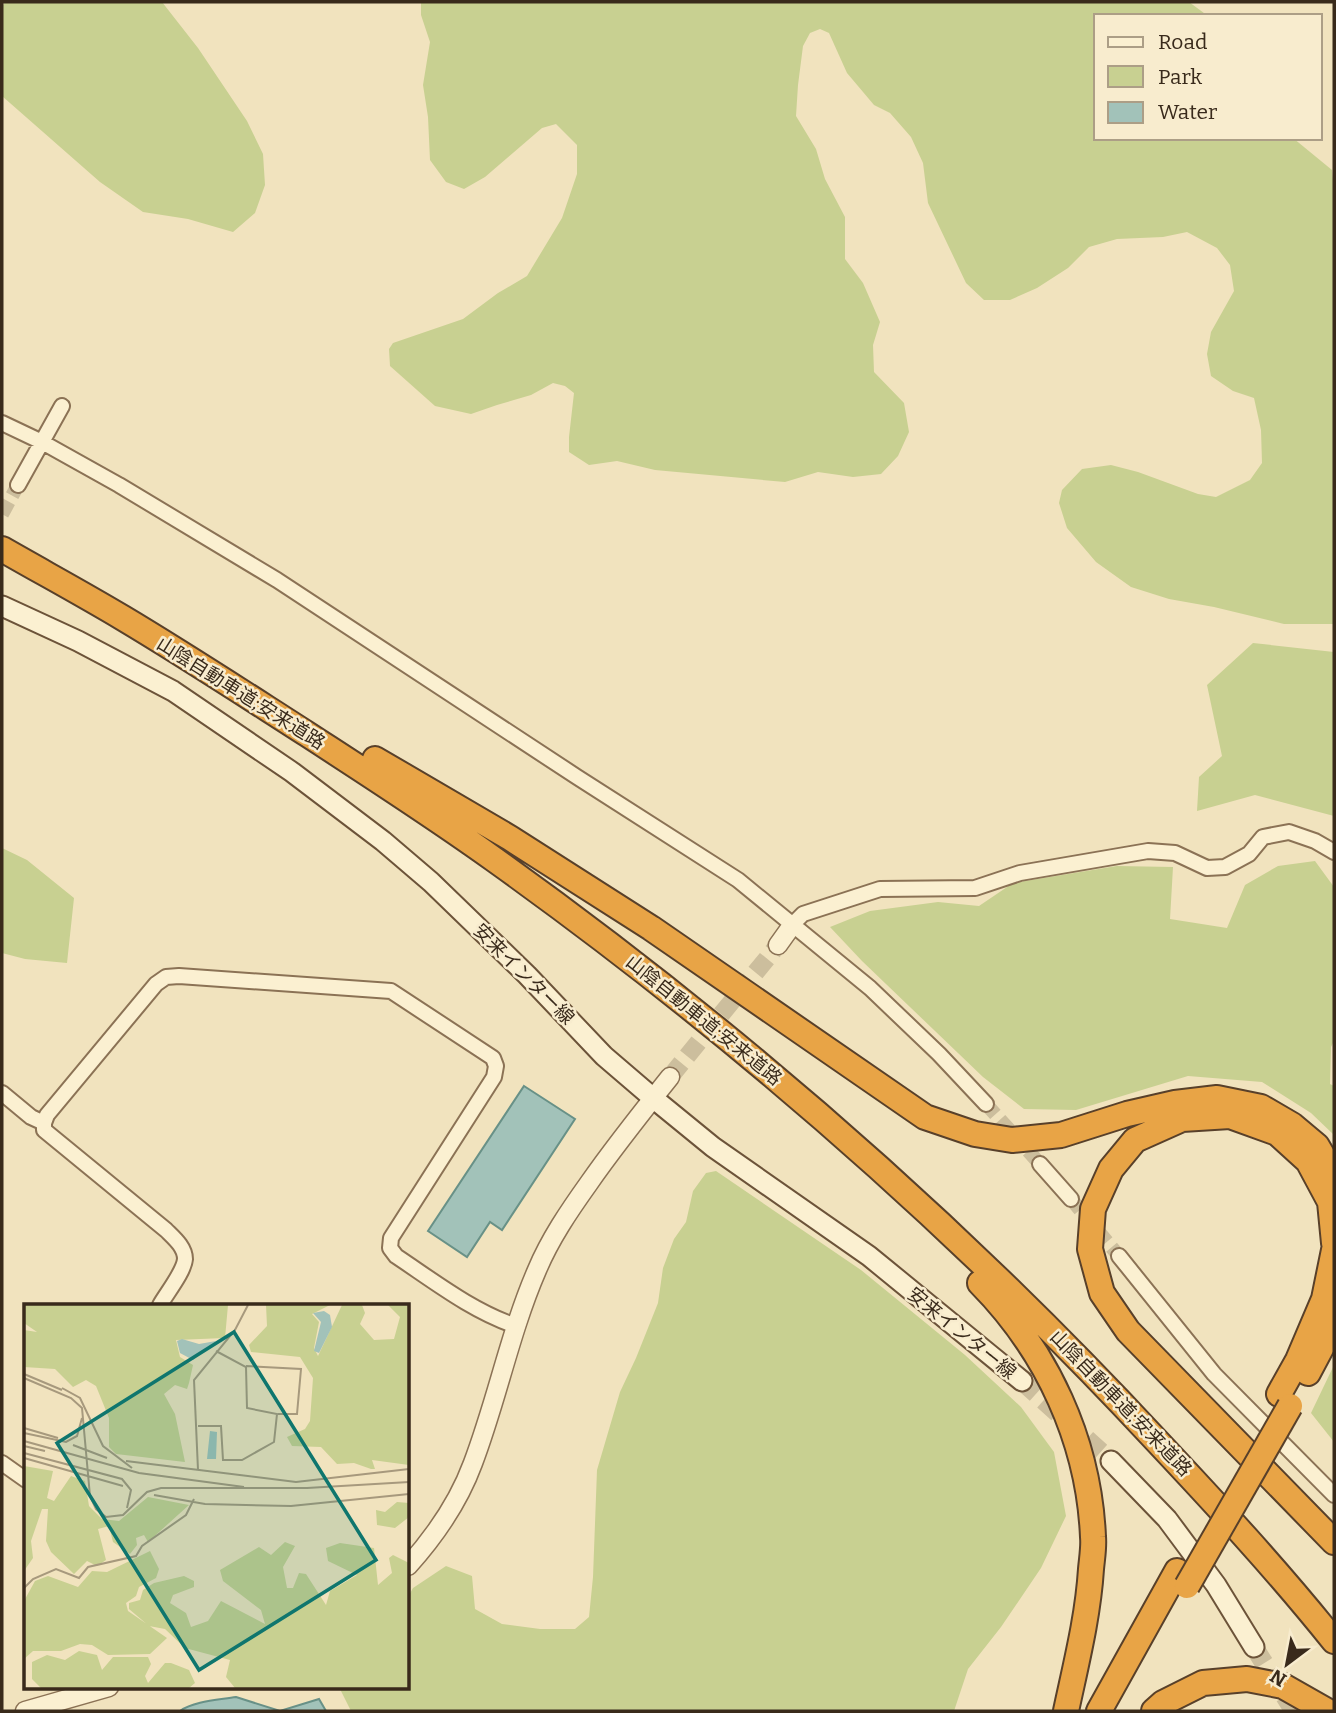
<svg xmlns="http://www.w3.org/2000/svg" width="1336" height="1713" font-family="Bitter,'Noto Sans JP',serif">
<rect width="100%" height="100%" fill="#f1e3be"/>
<!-- green -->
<path fill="#c8d091" d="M5,2H162L198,48L247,121L263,154L265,185L255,213L233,232L188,219L143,212L100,182L2,96V7Z
M421,2H1189L1208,16H1096V138H1293L1332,170L1334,189V624H1284L1214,607L1169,599L1131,587L1096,562L1067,528L1059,503L1062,490L1082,469L1111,465L1138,472L1198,494L1216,497L1250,480L1262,463L1261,430L1254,398L1233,391L1211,376L1207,354L1211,332L1234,291L1230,265L1217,248L1187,232L1163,237L1117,239L1089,247L1068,268L1037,288L1010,300H984L966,283L928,203L923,163L911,137L890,113L874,105L847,73L829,33L820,29L810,33L803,46L798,85L796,116L816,149L825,179L845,217V259L863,283L880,322L873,345L874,372L904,403L909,432L898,456L881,474L853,477L818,472L785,482L655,470L617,461L589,465L569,452V437L574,393L565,386L553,383L531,395L497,405L471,414L435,406L390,366L389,349L393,343L463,319L498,293L527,276L562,218L577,174V145L556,124L542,128L485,177L464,189L446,182L430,160L428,117L423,85L430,42L421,15Z
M1253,643L1334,652V816L1255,795L1197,811L1199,777L1222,756L1207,685Z
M2,848L27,860L74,898L67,963L25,959L2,953Z
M1315,861L1334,887V1041L1331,1047L1330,1084L1334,1086V1135L1311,1113L1262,1082L1188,1076L1076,1110L1024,1109L983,1077L862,961L830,927L870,911L938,902L979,906L1013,883L1117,866L1173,867L1170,919L1227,928L1245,885L1278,866Z
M716,1171L861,1270L965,1355L1021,1407L1054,1452L1066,1516L1041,1568L1001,1627L968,1669L954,1711H351L339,1687H408V1597L413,1588L446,1566L472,1576L475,1609L502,1624L540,1629H575L589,1617L593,1577L597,1470L620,1392L636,1358L658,1303L663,1268L674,1239L686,1222L693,1191L706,1173Z
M1334,1365V1442L1311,1413Z"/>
<!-- water -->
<path fill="#a2c2b9" stroke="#689187" stroke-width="2" d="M524,1086L575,1119L502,1230L490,1222L467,1257L428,1231Z
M236,1697L280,1711L319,1699L326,1711H180C194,1701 219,1700 236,1697Z"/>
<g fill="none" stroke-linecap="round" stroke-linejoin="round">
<!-- minor-tunnel -->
<path stroke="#ccbe9d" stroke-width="14" stroke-dasharray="14 7" stroke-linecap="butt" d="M2,514L18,485
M986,1104L1040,1164
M1071,1199L1119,1256"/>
<!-- tertiary-tunnel -->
<path stroke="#ccbe9d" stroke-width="18" stroke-dasharray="18 9" stroke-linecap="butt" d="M670,1077L778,945"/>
<!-- secondary-tunnel -->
<path stroke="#ccbe9d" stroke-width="19" stroke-dasharray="19 10" stroke-linecap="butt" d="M1022,1381L1111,1461
M1254,1647L1294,1711"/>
<defs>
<path id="minor" d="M2,423L42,442L119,485L277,580L577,777L738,880L870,988L939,1054L986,1104
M18,485L62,406
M793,924L803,914L880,889L975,888L1020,873L1148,851L1175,853L1207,868L1225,867L1249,854L1263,837L1289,832L1315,841L1334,852
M2,1093L31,1117L44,1123
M1040,1164L1071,1199
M1119,1256L1214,1374L1334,1495
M160,1305C166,1294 184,1272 185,1259C185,1247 174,1238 166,1230L44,1130V1123L47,1115L156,984L166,977L179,976L391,991L493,1058L496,1066L494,1077L391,1238L390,1248L396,1256C435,1282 472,1311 516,1326
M2,1463L26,1480"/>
<path id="tertiary" d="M778,945L793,924
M408,1566C435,1536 459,1501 473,1463C497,1400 510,1332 537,1270C550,1239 569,1211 589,1183C614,1147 642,1112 670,1077
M25,1711L109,1687"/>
<path id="secondary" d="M2,606L78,641L173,691L292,772L383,841L431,882L527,975L604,1056L653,1098L713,1147L869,1256L1022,1381
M1111,1461L1167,1519L1216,1585L1254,1647"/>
<path id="motorway" d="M2,549C42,572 83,594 123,618C185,655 246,695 307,734C370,775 434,816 495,860C734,1031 955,1224 1155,1439C1216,1504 1278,1571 1334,1641
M375,759L510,838L651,928L925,1117L975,1134L1012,1140L1061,1135L1127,1114L1175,1103L1217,1098L1261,1107L1292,1125L1317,1146L1334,1175
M1334,1243L1330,1202L1308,1161L1277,1133L1230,1116L1182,1119L1135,1140L1111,1169L1093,1209L1090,1249L1102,1293L1128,1331L1334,1542
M980,1283C1047,1351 1089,1441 1093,1537C1094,1547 1092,1558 1091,1569C1088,1617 1076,1664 1066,1711
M1308,1373L1326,1339L1334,1317
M1279,1394L1298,1360L1324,1299L1334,1250
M1099,1711L1177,1571
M1154,1711L1163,1703L1203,1683L1247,1679L1283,1686L1327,1711"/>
</defs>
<!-- minor casing -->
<use href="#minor" stroke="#8b7255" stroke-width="18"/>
<!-- tertiary casing -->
<use href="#tertiary" stroke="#8b7255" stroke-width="21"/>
<!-- secondary casing -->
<use href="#secondary" stroke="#6c5339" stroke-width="23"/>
<!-- motorway casing -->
<use href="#motorway" stroke="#58402a" stroke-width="28"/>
<!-- minor -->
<use href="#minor" stroke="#fbf0d1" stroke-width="14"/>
<!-- tertiary -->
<use href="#tertiary" stroke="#fbf0d1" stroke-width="18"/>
<!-- secondary -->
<use href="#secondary" stroke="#fbf0d1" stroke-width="19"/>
<!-- motorway -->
<use href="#motorway" stroke="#e8a446" stroke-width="24"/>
<defs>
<path id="motorway-bridge" d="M1187,1586L1290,1406"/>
</defs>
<!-- motorway-bridge casing -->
<use href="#motorway-bridge" stroke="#58402a" stroke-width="28" stroke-linecap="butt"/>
<!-- motorway-bridge -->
<use href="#motorway-bridge" stroke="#e8a446" stroke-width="24"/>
</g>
<g text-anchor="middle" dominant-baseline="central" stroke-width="5" stroke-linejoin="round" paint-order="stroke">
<!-- street labels -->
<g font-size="19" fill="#392a1b" stroke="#f8ecce">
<text transform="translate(241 693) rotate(32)">山陰自動車道;安来道路</text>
<text transform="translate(524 974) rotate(45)">安来インター線</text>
<text transform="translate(704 1020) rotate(39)">山陰自動車道;安来道路</text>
<text transform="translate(962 1333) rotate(39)">安来インター線</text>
<text transform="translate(1121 1403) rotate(46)">山陰自動車道;安来道路</text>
</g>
</g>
<!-- overview -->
<g transform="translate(24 1304)">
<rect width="385" height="385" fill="#f1e3be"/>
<path d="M0,1H204L201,34L152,36L156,53L169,61L165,79L163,85L151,81L140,90L151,110L161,158L92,150L85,143V114L72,82L62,76L49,83L31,65L0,63V26L13,28L0,19ZM242,1H306L288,10L295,18L290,44L294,52L318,1H338L341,9L336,20L350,36L370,35L376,13L364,1H385V161L348,156L351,165H347L330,159L313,160L297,143L268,142L263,133L281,125L286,117L289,74L276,53L227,48L225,41L243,22ZM0,162L29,167L23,194L30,197L47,172L61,177L65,202L78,215L95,217L124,193L165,201L124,238L120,231L112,234L113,241L106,250L89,238L85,222L74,225L82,256L73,262L63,257L50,270L27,248L22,237L24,205H18L7,237L9,254L0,267ZM373,198L385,199V213L371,224L353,221L352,206L361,208ZM261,238L271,242L259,263L263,284H269L275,269L282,270L302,301L306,287L333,271L304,257L302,244L316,239L350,244L354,281L368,269L365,254L369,251L385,259V384H211L202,373L206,356L161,344L141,325L125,322L105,305V299L116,296L119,286L130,279L160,272L170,277V283L149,291L146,299L162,309L167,323L184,317L197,297L241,320L237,306L199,277L196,266L235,243L247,251ZM126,247L135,265L132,274L115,283L112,292L102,299L104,307L143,334L126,350L84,351L68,341L56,340L37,347H9L0,355V297L11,277L24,272L54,283L68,267L83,268ZM55,347L73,351L78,366L89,353H124L127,360L121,372L124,379L141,359H147L165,366L171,379L165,384H17L8,375V358L23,351L41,356Z" fill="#c8d091"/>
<path d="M300,7L306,11L308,23L295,49L290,47L297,18L289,9ZM158,35L175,40L192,37L169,56L156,49L153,37ZM186,127L193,128L192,155H183Z" fill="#a2c2b9"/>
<path fill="none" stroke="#a7997d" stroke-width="2" d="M222,62L277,65L273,110H254M0,70L38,86M0,74L47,94L58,104L66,192L72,205L82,213L99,211L123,188L137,184H285M38,84L56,94L79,142L108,164M174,122H197L199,156H218L250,138L253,110L223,104L222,63L192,47M0,124L34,134M0,129L42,138L53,132L58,114M0,137L115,169L220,183M49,141L83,154M0,142L21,147M0,149L98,175L107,186L103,204M0,154L99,182M102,157L272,178L385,165M174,166L170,76L211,26L224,1M283,184L385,178M130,191L181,200L267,202L385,190M0,284L9,275L32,265L55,274L64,263L112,252L118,242L162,211L170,195"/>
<path fill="#0f766e" fill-opacity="0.15" stroke="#0f766e" stroke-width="3.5" d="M210,28L352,256L175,366L33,139Z"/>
<rect width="385" height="385" fill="none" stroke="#392a1b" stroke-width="3.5"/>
</g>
<!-- border -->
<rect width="1336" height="1713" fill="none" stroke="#392a1b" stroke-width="7"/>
<!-- legend -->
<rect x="1094" y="14" width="228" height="126" fill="#f8ecce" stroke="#ac9e86" stroke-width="2"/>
<rect x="1108" y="37" width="35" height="10" fill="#fbf0d1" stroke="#ac9e86" stroke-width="2"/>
<text x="1158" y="49" font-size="21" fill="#392a1b">Road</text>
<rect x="1108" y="66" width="35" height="21" fill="#c8d091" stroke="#ac9e86" stroke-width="2"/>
<text x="1158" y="84" font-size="21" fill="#392a1b">Park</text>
<rect x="1108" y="102" width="35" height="21" fill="#a2c2b9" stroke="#ac9e86" stroke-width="2"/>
<text x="1158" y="119" font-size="21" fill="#392a1b">Water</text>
<!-- north arrow -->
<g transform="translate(1287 1664) rotate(212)" stroke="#f8ecce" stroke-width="5" paint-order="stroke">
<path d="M0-5L12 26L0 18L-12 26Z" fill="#392a1b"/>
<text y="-10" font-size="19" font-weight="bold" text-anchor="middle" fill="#392a1b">N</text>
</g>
</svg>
